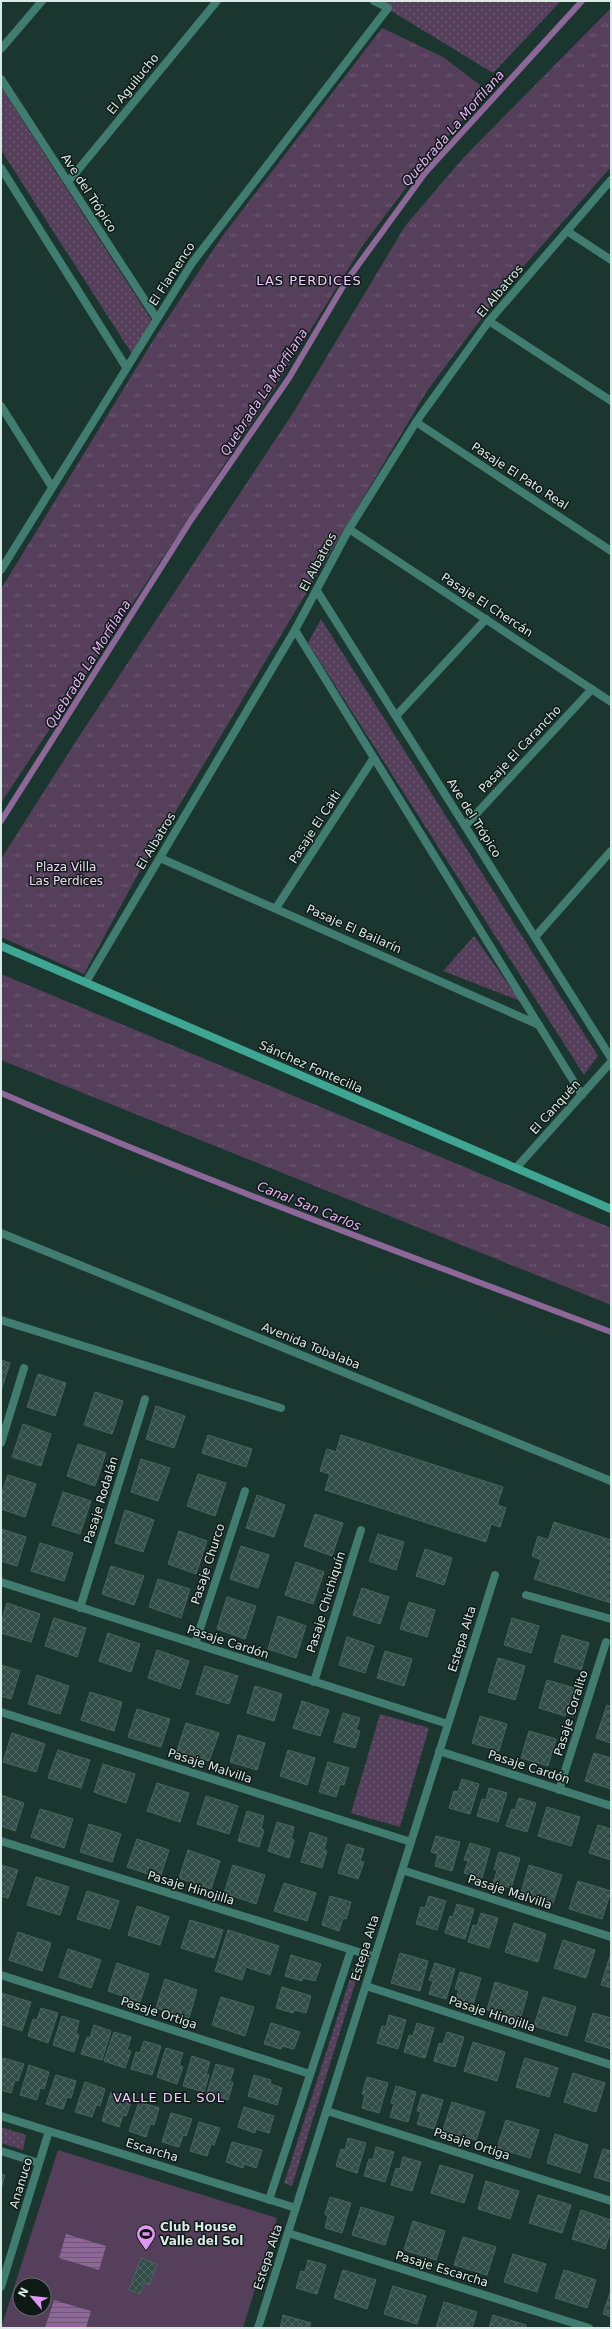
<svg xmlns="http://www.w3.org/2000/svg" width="612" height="2329" font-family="'DejaVu Sans',sans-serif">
<defs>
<pattern id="grass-dots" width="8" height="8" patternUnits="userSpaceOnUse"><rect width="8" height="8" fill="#553f5b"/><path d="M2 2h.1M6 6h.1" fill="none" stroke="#6d5b73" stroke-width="1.8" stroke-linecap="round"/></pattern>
<pattern id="park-tufts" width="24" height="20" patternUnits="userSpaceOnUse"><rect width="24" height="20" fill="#553f5b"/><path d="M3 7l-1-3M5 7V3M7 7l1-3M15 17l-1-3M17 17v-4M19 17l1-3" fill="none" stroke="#6d5b73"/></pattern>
<pattern id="water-rules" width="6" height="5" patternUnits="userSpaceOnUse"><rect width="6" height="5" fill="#8e6799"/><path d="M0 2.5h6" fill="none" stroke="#6b5873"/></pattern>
<pattern id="building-cross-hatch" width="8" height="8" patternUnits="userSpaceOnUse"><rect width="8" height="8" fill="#324d47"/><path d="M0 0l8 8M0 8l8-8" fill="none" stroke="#4f6762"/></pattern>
</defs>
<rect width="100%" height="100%" fill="#1b352f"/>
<!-- grass -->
<path fill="url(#grass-dots)" d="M375,1H561L493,73Z
M1,87L152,321L132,354L1,150Z
M321,619L598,1056L584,1075L308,643Z
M474,936L520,1001L443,971Z
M380,1714L429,1728L400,1827L351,1813Z
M353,1969L359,1971L292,2186L284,2183Z
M1,2127L26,2135L23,2150L1,2143Z"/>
<!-- park -->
<path fill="url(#park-tufts)" d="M611,8V167L502,291L427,391L137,876L84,974L1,937V859L78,738L293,413L405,226L464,157Z
M382,28L443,57L488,91L426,161L363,245L274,389L1,803V589L154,339L221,238Z
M1,974L611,1228V1305L1,1060Z"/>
<!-- garden -->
<path fill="#553f5b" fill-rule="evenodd" d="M58,2150L277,2218L243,2328H1ZM20,2285H44V2309H20Z"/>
<!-- water -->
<path fill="url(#water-rules)" d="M66,2234L106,2246L99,2270L59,2258Z
M54,2300L91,2311L86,2328H45Z"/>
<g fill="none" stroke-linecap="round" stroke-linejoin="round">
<!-- stream -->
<path stroke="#8e6799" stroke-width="6" d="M1,821L191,520L289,378L345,283L425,173L582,1
M1,1093C201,1180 407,1255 611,1332"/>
</g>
<!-- building -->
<path fill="url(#building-cross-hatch)" stroke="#4a655f" d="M1,1360L10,1363L1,1391Z
M38,1374L66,1383L55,1416L27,1407Z
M95,1392L123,1401L112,1434L84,1425Z
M156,1406L185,1416L174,1448L146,1439Z
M23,1424L51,1434L41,1466L12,1457Z
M208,1435L252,1449L246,1467L202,1453Z
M341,1435L503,1487L497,1505L506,1508L500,1527L491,1524L486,1542L325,1490L330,1474L320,1471L327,1449L336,1452Z
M78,1444L106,1453L95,1486L67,1476Z
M141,1459L170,1468L158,1501L131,1492Z
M198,1474L226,1483L215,1516L187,1506Z
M8,1475L36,1484L25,1517L1,1509V1495Z
M63,1492L91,1501L80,1534L52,1525Z
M257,1495L285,1505L274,1537L246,1528Z
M125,1510L154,1520L143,1552L115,1543Z
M315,1514L343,1523L332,1556L304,1546Z
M554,1522L611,1540V1603L534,1579L541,1560L532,1556L538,1536L548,1540Z
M1,1529L26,1537L17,1566L1,1561Z
M179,1531L207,1541L196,1574L168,1564Z
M378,1534L404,1542L396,1570L369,1561Z
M40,1543L73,1553L64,1581L31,1571Z
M241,1546L269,1555L258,1588L230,1579Z
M425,1549L452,1558L444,1585L416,1576Z
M296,1562L324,1572L313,1604L285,1595Z
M111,1566L144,1576L134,1605L102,1594Z
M158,1579L190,1589L181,1618L149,1607Z
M362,1588L389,1597L380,1624L353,1615Z
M227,1597L256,1606L245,1639L217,1629Z
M409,1602L435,1610L427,1637L400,1629Z
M7,1603L40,1614L31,1642L1,1633V1622Z
M278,1616L306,1626L296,1658L268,1649Z
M54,1618L86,1628L77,1657L45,1646Z
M512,1618L539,1626L531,1653L504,1645Z
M108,1633L140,1644L131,1672L99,1661Z
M562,1635L589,1643L581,1670L554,1662Z
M347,1637L374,1646L365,1673L339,1665Z
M157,1650L189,1661L180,1689L148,1678Z
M385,1651L412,1659L404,1686L377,1678Z
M498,1658L525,1666L515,1700L488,1692Z
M1,1665L20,1671L11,1699L1,1696Z
M205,1666L238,1676L229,1704L196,1694Z
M37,1675L69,1686L60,1714L28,1704Z
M547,1680L574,1688L565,1716L539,1708Z
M255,1686L282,1694L274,1721L247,1713Z
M90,1692L122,1702L114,1731L81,1720Z
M302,1701L329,1710L320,1736L293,1728Z
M607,1705L611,1707V1743L596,1738Z
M137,1709L170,1719L161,1747L128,1737Z
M343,1713L360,1718L356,1730L360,1731L355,1748L334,1742Z
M480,1716L507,1724L499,1751L472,1743Z
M186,1723L219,1733L209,1761L177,1751Z
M529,1731L556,1739L548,1766L521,1758Z
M12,1733L45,1744L36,1772L3,1762Z
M238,1735L265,1743L257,1770L230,1762Z
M58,1750L90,1760L81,1788L48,1778Z
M288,1750L315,1758L307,1785L280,1776Z
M594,1753L611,1758V1789L585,1781Z
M328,1762L349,1768L344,1785L340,1784L336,1797L319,1792Z
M103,1764L135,1774L126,1803L94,1792Z
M462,1779L479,1784L470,1814L449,1808L454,1791L458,1792Z
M157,1783L189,1793L180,1822L147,1811Z
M489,1788L507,1793L498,1822L477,1816L482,1799L486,1800Z
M1,1795L24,1803L15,1831L1,1826Z
M206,1796L238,1806L229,1834L197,1824Z
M519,1798L536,1803L527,1832L506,1826L512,1809L515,1810Z
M547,1807L580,1817L571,1846L538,1836Z
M40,1809L73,1819L64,1848L31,1837Z
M247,1811L264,1816L261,1829L264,1830L259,1847L238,1841Z
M277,1822L294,1827L291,1839L294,1840L289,1858L268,1851Z
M89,1824L121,1834L112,1862L80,1852Z
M598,1825L611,1829V1860L589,1853Z
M310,1832L327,1838L324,1850L327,1851L322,1868L301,1862Z
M436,1836L460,1842L452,1871L435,1866L438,1854L431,1852Z
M137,1839L169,1850L160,1878L127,1867Z
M470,1843L490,1849L482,1878L464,1873L468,1861L464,1860Z
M347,1844L364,1849L360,1861L364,1862L358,1879L338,1873Z
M188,1850L220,1861L211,1889L179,1878Z
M499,1852L520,1858L511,1888L493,1883L497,1871L494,1869Z
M1,1865L18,1870L8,1898L1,1896Z
M233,1865L265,1875L256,1904L224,1893Z
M529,1865L562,1875L553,1903L521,1893Z
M36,1877L69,1887L60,1915L27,1905Z
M578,1881L611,1891L602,1919L569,1909Z
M284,1883L316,1893L307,1921L274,1911Z
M87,1891L119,1901L110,1929L77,1919Z
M330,1896L351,1902L346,1919L343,1918L339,1931L322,1925Z
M429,1896L446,1901L437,1930L416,1924L421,1907L425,1908Z
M457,1904L474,1909L465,1939L445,1933L450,1916L453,1917Z
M137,1906L169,1917L160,1945L128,1935Z
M481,1913L498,1918L489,1948L468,1942L473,1925L477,1926Z
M190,1920L223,1930L214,1958L181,1948Z
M514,1923L546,1934L538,1962L505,1952Z
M228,1930L279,1946L270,1975L246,1967L242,1980L215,1971Z
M18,1932L51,1943L42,1971L9,1960Z
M563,1940L595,1950L586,1978L554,1968Z
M68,1949L101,1960L91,1988L59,1977Z
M400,1953L428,1961L420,1991L391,1983Z
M291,1955L321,1964L315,1981L303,1978L302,1981L285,1976Z
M610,1956L611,1957V1988L601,1985Z
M117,1963L149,1974L140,2002L108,1991Z
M435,1963L455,1969L446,1999L429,1994L433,1981L429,1980Z
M460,1972L481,1978L472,2008L455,2002L459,1990L455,1989Z
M165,1979L197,1990L189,2018L156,2008Z
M495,1982L528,1992L520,2020L487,2010Z
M282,1987L311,1996L306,2013L294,2010L293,2013L276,2008Z
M1,1993L31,2002L22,2031L1,2024Z
M221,1997L254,2007L245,2036L212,2025Z
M543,1997L576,2007L567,2036L534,2026Z
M41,2008L58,2013L48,2043L28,2036L33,2019L37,2020Z
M593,2013L611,2018V2049L585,2041Z
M389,2015L406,2020L398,2049L377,2043L382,2026L386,2027Z
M62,2016L79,2021L76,2034L79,2035L74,2052L53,2045Z
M271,2023L300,2032L294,2049L282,2046L281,2049L264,2044Z
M417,2023L434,2028L425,2058L404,2052L409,2035L413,2036Z
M94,2025L111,2031L102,2060L81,2054L87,2037L90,2038Z
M114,2032L131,2037L127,2050L131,2051L125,2068L104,2061Z
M447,2032L464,2037L455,2067L434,2061L439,2043L443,2044Z
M144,2041L161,2046L152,2075L131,2069L136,2052L140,2053Z
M473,2042L505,2052L497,2081L464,2071Z
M166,2048L183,2053L179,2065L183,2067L177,2084L157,2077Z
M192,2056L210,2062L206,2074L209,2075L204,2092L183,2086Z
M3,2058L24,2064L18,2081L15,2080L11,2093L1,2090Z
M525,2058L558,2068L549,2097L516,2087Z
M216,2064L234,2069L230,2081L233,2083L228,2100L207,2093Z
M29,2065L49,2072L44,2089L40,2088L37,2100L20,2095Z
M573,2073L605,2083L596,2112L564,2102Z
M56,2075L76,2081L71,2098L67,2097L63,2109L46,2104Z
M254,2075L271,2080L270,2084L282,2088L277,2105L248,2096Z
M367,2077L388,2083L379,2113L362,2108L365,2095L362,2094Z
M85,2082L105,2089L100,2106L96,2105L92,2117L75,2112Z
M396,2086L416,2092L408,2122L390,2117L394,2104L391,2103Z
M111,2092L132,2099L126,2116L123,2115L119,2127L102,2121Z
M422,2094L443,2100L434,2129L417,2124L421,2112L417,2111Z
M139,2102L159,2108L154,2125L150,2124L146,2137L129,2131Z
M452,2102L485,2112L476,2140L443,2130Z
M244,2107L274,2116L269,2133L256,2129L255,2133L238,2127Z
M171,2113L192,2119L186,2136L183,2135L179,2147L162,2142Z
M506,2120L539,2130L530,2158L497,2148Z
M199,2122L220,2128L214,2145L211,2144L207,2156L190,2151Z
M555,2134L588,2145L580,2173L547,2163Z
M348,2138L366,2143L357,2173L336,2166L341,2149L345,2150Z
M232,2142L262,2150L256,2168L244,2164L243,2168L226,2162Z
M376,2147L394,2152L385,2182L364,2176L369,2159L373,2160Z
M603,2149L611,2151V2182L594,2177Z
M403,2157L421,2162L412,2191L391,2185L396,2168L400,2169Z
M440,2165L473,2175L464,2203L431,2193Z
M1,2174L5,2175L1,2189Z
M486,2181L519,2191L510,2219L478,2209Z
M538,2195L571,2205L562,2233L529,2223Z
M330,2197L351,2203L342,2233L325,2228L328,2216L325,2214Z
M361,2207L394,2217L385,2245L352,2235Z
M581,2210L611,2220V2229L605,2249L572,2239Z
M413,2221L445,2231L436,2260L404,2250Z
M463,2237L496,2247L487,2275L454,2265Z
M513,2254L546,2264L537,2292L504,2282Z
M141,2258L157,2264L149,2285L144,2283L140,2294L129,2290Z
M308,2260L326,2265L317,2294L296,2288L301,2271L305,2272Z
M343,2270L376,2280L367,2309L334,2298Z
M564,2270L596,2280L587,2308L555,2298Z
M393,2286L426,2296L417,2324L384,2314Z
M611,2290V2317L603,2314Z
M444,2302L477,2312L472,2328H436Z
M283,2315L311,2323L309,2328H280Z
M493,2315L526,2325L525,2328H489Z"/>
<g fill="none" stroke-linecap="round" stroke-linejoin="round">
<!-- lane -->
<path stroke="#407c6f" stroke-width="8" d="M1,1320L281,1408
M526,1595L611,1619"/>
<!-- street -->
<path stroke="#407c6f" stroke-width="8" d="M1,49L42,1
M1,79L157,319
M1,168L126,367
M68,182L217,1
M567,231L611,260
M489,321L611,401
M1,406L52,487
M416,422L611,551
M349,529L611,702
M1,570L192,263L388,8L374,1
M317,591L611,1058
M295,630L582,1095
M396,716L486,619
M465,826L592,689
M160,858L539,1025
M276,908L373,759
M535,937L611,851
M86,982L295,630L349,529L416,422L489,321L611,180
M517,1167L611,1062
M1,1233L611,1481
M1,1443L24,1368
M1,1582L448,1724
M80,1608L145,1399
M195,1644L245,1491
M314,1682L361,1530
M1,1712L411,1842
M439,1751L611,1806
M559,1790L606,1642
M1,1841L375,1957
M402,1870L611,1937
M1,1975L310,2074
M366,1986L611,2065
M327,2111L611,2201
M1,2116L296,2208
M1,2151L39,2163
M269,2200L351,1950
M288,2233L589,2328
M1,2287L49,2131
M258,2328L495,1575"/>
<!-- secondary -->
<path stroke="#3ea693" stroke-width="8" d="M1,946L611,1209"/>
</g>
<!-- icons -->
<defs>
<symbol id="stadium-pin" viewBox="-11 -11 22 30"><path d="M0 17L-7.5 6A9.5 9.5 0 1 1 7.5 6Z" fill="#df98f2" stroke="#0f1a17"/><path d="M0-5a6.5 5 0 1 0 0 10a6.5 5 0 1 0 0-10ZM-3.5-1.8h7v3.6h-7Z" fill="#111"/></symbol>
</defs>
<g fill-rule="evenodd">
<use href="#stadium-pin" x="135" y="2223" width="22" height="30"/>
</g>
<g text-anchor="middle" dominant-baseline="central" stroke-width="3" stroke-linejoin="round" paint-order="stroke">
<!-- street labels -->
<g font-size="12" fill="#daeae6" stroke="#0f1a17">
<text transform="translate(133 84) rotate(-51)">El Aguilucho</text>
<text transform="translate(89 193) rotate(57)">Ave del Trópico</text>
<text transform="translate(172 274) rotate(-57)">El Flamenco</text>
<text transform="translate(500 291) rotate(-50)">El Albatros</text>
<text transform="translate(520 476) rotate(33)">Pasaje El Pato Real</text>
<text transform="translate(318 562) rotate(-62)">El Albatros</text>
<text transform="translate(487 605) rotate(33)">Pasaje El Chercán</text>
<text transform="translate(520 749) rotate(-47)">Pasaje El Carancho</text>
<text transform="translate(474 818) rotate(58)">Ave del Trópico</text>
<text transform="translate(315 827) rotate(-57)">Pasaje El Caiti</text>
<text transform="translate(156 841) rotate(-59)">El Albatros</text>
<text transform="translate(354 929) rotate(24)">Pasaje El Bailarín</text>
<text transform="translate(311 1067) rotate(24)">Sánchez Fontecilla</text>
<text transform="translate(555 1107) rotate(-48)">El Canquén</text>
<text transform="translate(311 1346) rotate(22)">Avenida Tobalaba</text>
<text transform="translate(101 1500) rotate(-73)">Pasaje Rodalán</text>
<text transform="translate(208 1564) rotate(-72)">Pasaje Churco</text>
<text transform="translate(326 1602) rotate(-73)">Pasaje Chichiquín</text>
<text transform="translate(462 1639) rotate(-73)">Estepa Alta</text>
<text transform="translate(228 1642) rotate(18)">Pasaje Cardón</text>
<text transform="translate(571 1713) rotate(-73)">Pasaje Coralito</text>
<text transform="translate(210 1766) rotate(18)">Pasaje Malvilla</text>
<text transform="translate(529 1767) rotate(18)">Pasaje Cardón</text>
<text transform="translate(191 1888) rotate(17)">Pasaje Hinojilla</text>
<text transform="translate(510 1892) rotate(18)">Pasaje Malvilla</text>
<text transform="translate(365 1948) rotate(-73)">Estepa Alta</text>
<text transform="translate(159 2013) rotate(18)">Pasaje Ortiga</text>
<text transform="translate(492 2014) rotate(18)">Pasaje Hinojilla</text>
<text transform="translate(472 2144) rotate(18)">Pasaje Ortiga</text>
<text transform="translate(152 2150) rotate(17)">Escarcha</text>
<text transform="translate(21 2183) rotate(-73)">Ananuco</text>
<text transform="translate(268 2257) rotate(-72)">Estepa Alta</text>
<text transform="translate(442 2269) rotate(17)">Pasaje Escarcha</text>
</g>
<!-- park labels -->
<g font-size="12" fill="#f1daf7" stroke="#0f1a17">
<text x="66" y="867">Plaza Villa<tspan x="66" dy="14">Las Perdices</tspan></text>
</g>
<!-- poi labels -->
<g font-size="12" font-weight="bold" fill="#daeae6" stroke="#0f1a17" text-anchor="start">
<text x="160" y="2227">Club House<tspan x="160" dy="14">Valle del Sol</tspan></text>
</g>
<!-- water labels -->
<g font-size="13" font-style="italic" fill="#ebb1fa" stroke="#0f1a17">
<text transform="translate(453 128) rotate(-49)">Quebrada La Morfilana</text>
<text transform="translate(264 392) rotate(-57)">Quebrada La Morfilana</text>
<text transform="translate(88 664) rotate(-58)">Quebrada La Morfilana</text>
<text transform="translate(309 1206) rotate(22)">Canal San Carlos</text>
</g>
<!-- neighbourhood labels -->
<g font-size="13" letter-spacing="1" fill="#f4ccff" stroke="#0f1a17">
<text x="309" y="280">LAS PERDICES</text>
<text x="169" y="2097">VALLE DEL SOL</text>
</g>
</g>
<!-- border -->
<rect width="612" height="2329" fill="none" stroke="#daeae6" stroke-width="4"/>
<!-- north arrow -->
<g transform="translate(32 2297) rotate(298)"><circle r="19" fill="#0f1a17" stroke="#606d6a"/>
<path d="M0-3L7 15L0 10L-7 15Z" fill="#df98f2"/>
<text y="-6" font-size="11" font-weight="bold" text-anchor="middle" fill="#daeae6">N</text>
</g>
</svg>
